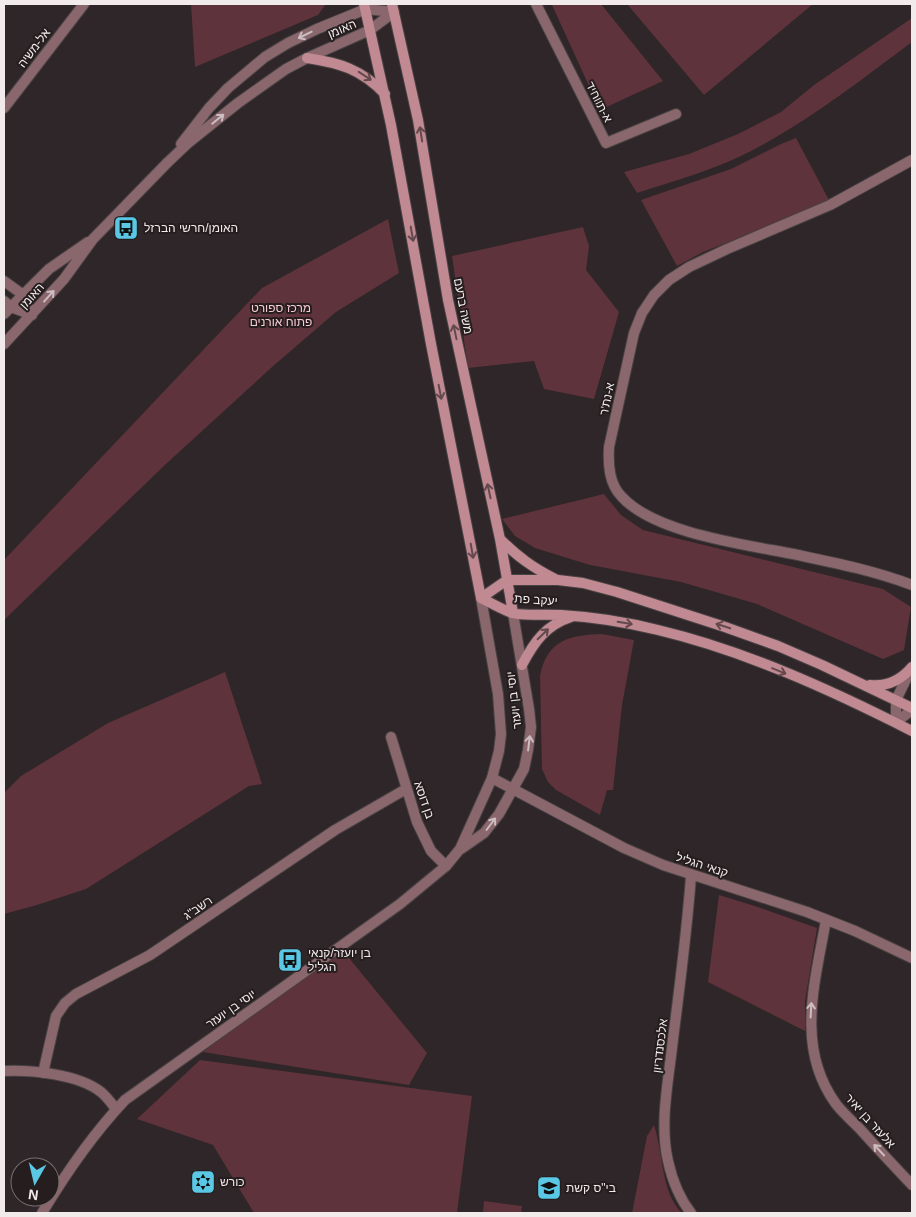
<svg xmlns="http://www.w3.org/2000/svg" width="916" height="1217" font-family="Helvetica,Heebo,sans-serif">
<rect width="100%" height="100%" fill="#2e2628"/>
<!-- green -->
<path fill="#5e333b" d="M191,4H326L318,15L195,67Z
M557,4H601L663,81L600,110L552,5Z
M627,4H813L704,95Z
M912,18V42C861,80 811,119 755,149C718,169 676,180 637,193L624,172L689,154L738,134L781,112L814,85Z
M796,138L829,200L731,241L703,252L677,266L641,200L731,169L781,144Z
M388,219L399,273L336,312L272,367L166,464L4,620V560L262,288Z
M583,227L589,246L586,270L619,312L594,399L544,389L534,361L468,368L452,256Z
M604,494L621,515L643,530L883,589L911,607L904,650L883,659L757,604L681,582L590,565L535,548L515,536L502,519Z
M602,634L634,640L622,705L613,790H607L600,815L556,790L548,782L542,769L540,676C547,640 569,635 602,634Z
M225,672L262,784L249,786L86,889L37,905L4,914V793L21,776L108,723Z
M719,895L758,907L817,928L805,1001V1031L708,982Z
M340,947L427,1053L409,1085L203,1052Z
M200,1060L472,1096L457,1213H254L213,1145L137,1119Z
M654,1125C663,1152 661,1193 682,1213H632L647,1136Z
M484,1201L522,1206L521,1213H483Z"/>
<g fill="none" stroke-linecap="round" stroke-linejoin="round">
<defs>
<path id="minor" d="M536,4L606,143L676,114
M912,160L830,205L727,249L689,267L669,280L654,295L642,313L634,333L609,447C608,465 609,484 622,497C656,534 749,545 798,555C836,563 875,571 912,585
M896,722V700L911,669
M896,722L912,710
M391,737L417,822L431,851L446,866
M492,778L624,848L663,865L807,912L855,931L912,958
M691,876C687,930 680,985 673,1039C669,1079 659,1122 668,1161C672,1179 680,1199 691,1213
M826,920C815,982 795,1048 836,1104C843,1113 852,1121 860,1129C877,1148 895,1167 912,1185
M4,1071C32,1070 78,1074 101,1092C107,1097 112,1104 116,1109
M43,1073L56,1016L65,1003L76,994L150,955L335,830L406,789"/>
<path id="tertiary" d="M4,108L84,4
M181,144L209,108L228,88L265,57L288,43L317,29L366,9L394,12
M4,281L22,294L32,315
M4,301L11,307L32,315
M4,314L49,269L88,242
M4,344L64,279L93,239L168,162L188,143L238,103L286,69L307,58L370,30L394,12
M461,849L484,833L499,814L524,769L528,750L531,727L529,709L513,613
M42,1213C66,1173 93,1134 125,1100L400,904L446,866L460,849L492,778L499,751L501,734L498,694L481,598"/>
<path id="secondary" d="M364,4L391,125L431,344L481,598
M392,4L418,120L448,300L500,539L513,613
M307,58C340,63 361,69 385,94
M500,539C518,557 532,567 555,579
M481,598L507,580H558L583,583L617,592L725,627L778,646L822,665L912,708
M481,598C491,603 501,609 512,613C522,616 548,614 561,615C594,617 626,622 658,630C746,651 831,690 912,731
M522,665C534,642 546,625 571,617
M870,685C888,687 901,680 912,667"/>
</defs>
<!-- minor casing -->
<use href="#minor" stroke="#494243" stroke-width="12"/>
<!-- tertiary casing -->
<use href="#tertiary" stroke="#494243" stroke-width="12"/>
<!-- secondary casing -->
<use href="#secondary" stroke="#494243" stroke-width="12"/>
<!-- minor -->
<use href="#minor" stroke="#8a676d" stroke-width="10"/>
<!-- tertiary -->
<use href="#tertiary" stroke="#8a676d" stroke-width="10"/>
<!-- secondary -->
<use href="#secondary" stroke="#c18a93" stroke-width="10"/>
</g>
<!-- one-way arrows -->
<defs><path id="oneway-shaft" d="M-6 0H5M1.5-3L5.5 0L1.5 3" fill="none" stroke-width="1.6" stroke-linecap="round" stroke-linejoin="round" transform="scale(1.25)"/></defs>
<g stroke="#cdbdc0">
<use href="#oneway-shaft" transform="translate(305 35) rotate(154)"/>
<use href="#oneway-shaft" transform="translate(218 119) rotate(-39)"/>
<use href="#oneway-shaft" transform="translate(49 296) rotate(-48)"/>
<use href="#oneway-shaft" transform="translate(529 743) rotate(-83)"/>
<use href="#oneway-shaft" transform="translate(491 824) rotate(-53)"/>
<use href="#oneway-shaft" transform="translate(811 1010) rotate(-87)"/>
<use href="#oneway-shaft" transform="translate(879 1150) rotate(-133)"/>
</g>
<g stroke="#63494d">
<use href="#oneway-shaft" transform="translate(365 76) rotate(33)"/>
<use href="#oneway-shaft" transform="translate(421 134) rotate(-99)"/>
<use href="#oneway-shaft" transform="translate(412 234) rotate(80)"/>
<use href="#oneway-shaft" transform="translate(455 332) rotate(-102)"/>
<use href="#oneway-shaft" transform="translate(440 392) rotate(79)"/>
<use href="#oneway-shaft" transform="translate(489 491) rotate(-102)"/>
<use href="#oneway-shaft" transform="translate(472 551) rotate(80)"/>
<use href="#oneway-shaft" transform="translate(625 623) rotate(9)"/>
<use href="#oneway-shaft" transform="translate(723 626) rotate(-162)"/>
<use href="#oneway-shaft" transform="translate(543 634) rotate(-44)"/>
<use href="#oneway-shaft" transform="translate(779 671) rotate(22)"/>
</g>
<!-- icons -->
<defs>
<symbol id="bus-square" viewBox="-11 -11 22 22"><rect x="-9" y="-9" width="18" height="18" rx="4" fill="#5ac8e5" stroke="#251d1e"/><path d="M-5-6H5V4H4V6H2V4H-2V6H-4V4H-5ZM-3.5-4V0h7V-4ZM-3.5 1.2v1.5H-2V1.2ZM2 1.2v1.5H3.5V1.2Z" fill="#111"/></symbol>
<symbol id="synagogue-square" viewBox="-11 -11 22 22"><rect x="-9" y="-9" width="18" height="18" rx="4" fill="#5ac8e5" stroke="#251d1e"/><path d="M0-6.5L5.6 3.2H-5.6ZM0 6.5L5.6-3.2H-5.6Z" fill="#111"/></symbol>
<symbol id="school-square" viewBox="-11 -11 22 22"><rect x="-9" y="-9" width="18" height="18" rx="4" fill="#5ac8e5" stroke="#251d1e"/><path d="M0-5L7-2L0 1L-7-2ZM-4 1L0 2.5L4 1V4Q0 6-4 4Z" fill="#111"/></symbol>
</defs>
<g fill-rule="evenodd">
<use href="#bus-square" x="112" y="214" width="28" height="28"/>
<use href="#bus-square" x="276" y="946" width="28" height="28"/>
<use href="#synagogue-square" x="189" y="1168" width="28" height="28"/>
<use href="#school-square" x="535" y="1174" width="28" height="28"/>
</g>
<g text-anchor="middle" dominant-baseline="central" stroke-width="4" stroke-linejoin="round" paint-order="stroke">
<!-- street labels -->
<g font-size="12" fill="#f1ebec" stroke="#251d1e">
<text transform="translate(342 29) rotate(-23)">האומן</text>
<text transform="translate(34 48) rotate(-53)">אל-משיה</text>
<text transform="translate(599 102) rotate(63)">א-תווחיד</text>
<text transform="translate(32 296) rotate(-48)">האומן</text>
<text transform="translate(463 306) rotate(79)">משה ברעם</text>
<text transform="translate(607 399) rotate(-78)">א-נת'ר</text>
<text transform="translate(536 600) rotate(4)">יעקב פת</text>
<text transform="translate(514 700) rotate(-97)">יוסי בן יועזר</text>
<text transform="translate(424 800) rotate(71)">בן דוסא</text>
<text transform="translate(702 865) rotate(18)">קנאי הגליל</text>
<text transform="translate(198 908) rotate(-34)">רשב"ג</text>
<text transform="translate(231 1009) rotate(-35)">יוסי בן יועזר</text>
<text transform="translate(660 1046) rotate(-83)">אלכסנדריון</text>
<text transform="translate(870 1121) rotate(48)">אלעזר בן יאיר</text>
</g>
<!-- poi labels -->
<g font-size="12" fill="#f1ebec" stroke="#251d1e" text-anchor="start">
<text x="144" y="228">האומן/חרשי הברזל</text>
<text x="308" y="953">בן יועזר/קנאי<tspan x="308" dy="14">הגליל</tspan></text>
<text x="220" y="1182">כורש</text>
<text x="566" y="1188">בי"ס קשת</text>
</g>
<!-- park labels -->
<g font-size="12" fill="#f9ccd3" stroke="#251d1e">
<text x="281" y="308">מרכז ספורט<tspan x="281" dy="14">פתוח אורנים</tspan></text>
</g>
</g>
<!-- border -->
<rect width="916" height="1217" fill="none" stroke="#f1ebec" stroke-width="10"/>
<!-- north arrow -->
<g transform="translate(35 1182) rotate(188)"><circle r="24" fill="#251d1e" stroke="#776f70"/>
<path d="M0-4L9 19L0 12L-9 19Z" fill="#5ac8e5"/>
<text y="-8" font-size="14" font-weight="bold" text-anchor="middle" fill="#f1ebec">N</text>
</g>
</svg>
